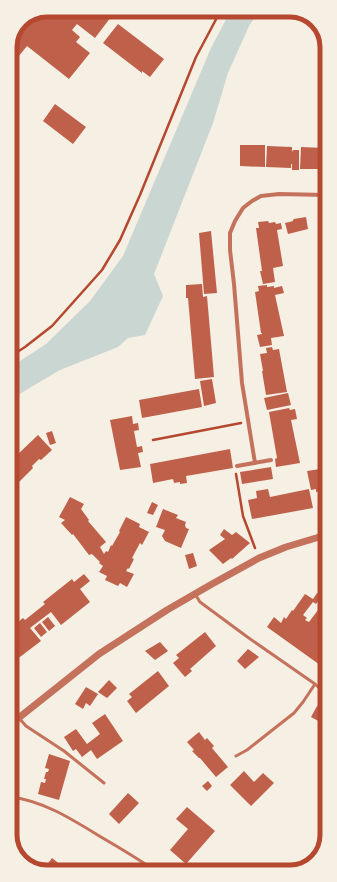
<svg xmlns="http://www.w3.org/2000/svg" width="337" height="882" font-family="'Nunito Sans',sans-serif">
<rect width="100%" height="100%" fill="#f6efe4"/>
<!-- water -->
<path fill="#c9d6d2" d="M231,10H260L249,26L228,73L213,123L154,274L163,296L145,335L128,338L118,347L60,370L11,399V367L46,344L90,301L123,256L211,48Z"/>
<!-- building -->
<path fill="#bf614a" d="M47,10H101L111,17L95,38L77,24L72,30L80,37L76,42L90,53L69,79L27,46L10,67V45L21,21Z
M118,24L164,59L150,77L142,71V73L103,43Z
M55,104L86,127L73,144L43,121Z
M240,145H265V167L240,166Z
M267,146L292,147V152L293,150H299V170H292V164H291V168L266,167Z
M301,147L325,148L326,169H300Z
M306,217L308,229L288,234L285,223L293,221V220L294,219Z
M268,221L269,223L275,222L276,224L281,223L282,229L277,230L283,266L273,268L275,282L263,284L260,271H262L256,228H259L258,222Z
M326,221V236H325L322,222Z
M211,231L217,293L204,294L199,233Z
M326,279V314H325L319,281Z
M202,284L203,297L207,296L214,377L195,379L188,298H186V285Z
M267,285V287L274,286V288L282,286L284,293L275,295L284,336L271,338L272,345L260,347L257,335L262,334V333H261L255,292L259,291L258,286Z
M272,347L273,350L279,349L287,392L266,395L262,371H263L260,354L267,353L266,348Z
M212,379L216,403L204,406L200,381Z
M199,389L202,407L142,418L139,400Z
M288,393L291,405L267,410L264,398Z
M289,408L290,410L295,409L297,419L291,420L300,463L276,467L275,459L277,458L269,412Z
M132,416L133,424L138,423L139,430L134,431L137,447L142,446L143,452L138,453L141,467L120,470L110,420Z
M52,431L56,443L50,445L46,433Z
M38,435L52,450L41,460L39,459L32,466L33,468L18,483L11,475V457L15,453L17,455Z
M230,449L233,468L186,476L187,483L180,484V482L174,483L173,479L153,483L150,464Z
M326,462V490L316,492V489L311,490L307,471L320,469L319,464Z
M271,467L273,479L242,484L240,472Z
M268,489L270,497L309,489L313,508L252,519L248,500L257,498L256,491Z
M70,497L84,504L81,509L89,520L88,521L106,542L100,547L104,554L106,551L108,552L111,545L112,546L120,532L119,531L126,517L140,524L139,527L149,532L142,545L140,543L132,558L134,559L129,569L128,568L126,571L134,574L127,587L120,583L118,586L105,580L107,576L99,572L103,566L99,563L100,562L92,554L89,555L73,534L72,535L61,523L65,520L59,517Z
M152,502L158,505L153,515L147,513Z
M163,509L178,515L176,518L186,522L185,525L186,528L189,529L181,548L165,541L162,536L165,530L156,527Z
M224,529L232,535L236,532L250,543L232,559L231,558L223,564L209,550L225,539L220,535Z
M193,553L197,566L189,569L185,555Z
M84,574L90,581L80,589L90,602L61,625L51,612L30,628L41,641L12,663L11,662V628L23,618L25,620L45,604L43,602L72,579L74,582Z
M317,593L322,596L316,604L313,602L303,615L307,618L305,620L309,622L321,606L327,610V628L323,633L327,635V670L267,627L274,617L281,623L284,617L286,619L292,610L293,611L305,594L313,599Z
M48,617L55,626L49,631L42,622Z
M40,623L47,632L41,637L34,628Z
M205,632L216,646L190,669L192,671L185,677L173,663L179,658L176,655Z
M160,642L168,651L155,660L145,651Z
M248,649L259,657L245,669L237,661Z
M158,671L169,686L136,713L127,701L132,697L129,694Z
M109,680L117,688L107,698L98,692Z
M86,687L98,694L90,706L86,703L83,709L75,704Z
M317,706L327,712V714L322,723L311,717Z
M105,714L123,741L97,759L91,750L82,757L76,749L73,751L64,737L76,729L87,744L100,734L92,723Z
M199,732L205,740L207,738L214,746L212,748L228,767L216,777L205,764L200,758H199L192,751L194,750L187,742Z
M49,754L70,761L59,800L38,794L41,782L45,783L46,779H44L46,772H48L49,769L45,768Z
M244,771L254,782L263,773L274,783L251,806L230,785Z
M208,781L212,786L207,791L202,786Z
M128,793L139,803L119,824L109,814Z
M187,807L215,831L186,864L170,850L188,829L176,819Z
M52,858L66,869L64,872H46L43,870Z
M287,863L295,871H274L279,866L281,868Z"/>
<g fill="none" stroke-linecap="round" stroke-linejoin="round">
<!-- path -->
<path stroke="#b5482f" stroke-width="2.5" d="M11,356L25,347L52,326L102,270L120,240L140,195L196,57L221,10
M153,440L241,423
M236,474L243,516L255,548"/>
<!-- service -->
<path stroke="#c5725c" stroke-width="3" d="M195,594L200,602L246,636L315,684L327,695
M19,718L26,726L64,751L104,783
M236,756L247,750L294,713L303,702L315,684
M11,797C44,801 73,820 101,837C120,848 138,859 156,871"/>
<!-- minor -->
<path stroke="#c5725c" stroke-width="4" d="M255,463L242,383L234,284L230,250V233L235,221L243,208L252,201L261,196L279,194L326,195
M237,466L271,460"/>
<!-- tertiary -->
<path stroke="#c5725c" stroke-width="7" d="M11,724L99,654L167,610L212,584L259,558L286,547L326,535"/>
</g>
<!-- crop -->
<path d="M0 0H337V882H0ZM47 17H290A30 30 0 0 1 320 47V835A30 30 0 0 1 290 865H47A30 30 0 0 1 17 835V47A30 30 0 0 1 47 17Z" fill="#f6efe4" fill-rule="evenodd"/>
<path fill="none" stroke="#b5482f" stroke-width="5" d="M47 17H290A30 30 0 0 1 320 47V835A30 30 0 0 1 290 865H47A30 30 0 0 1 17 835V47A30 30 0 0 1 47 17Z"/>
</svg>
